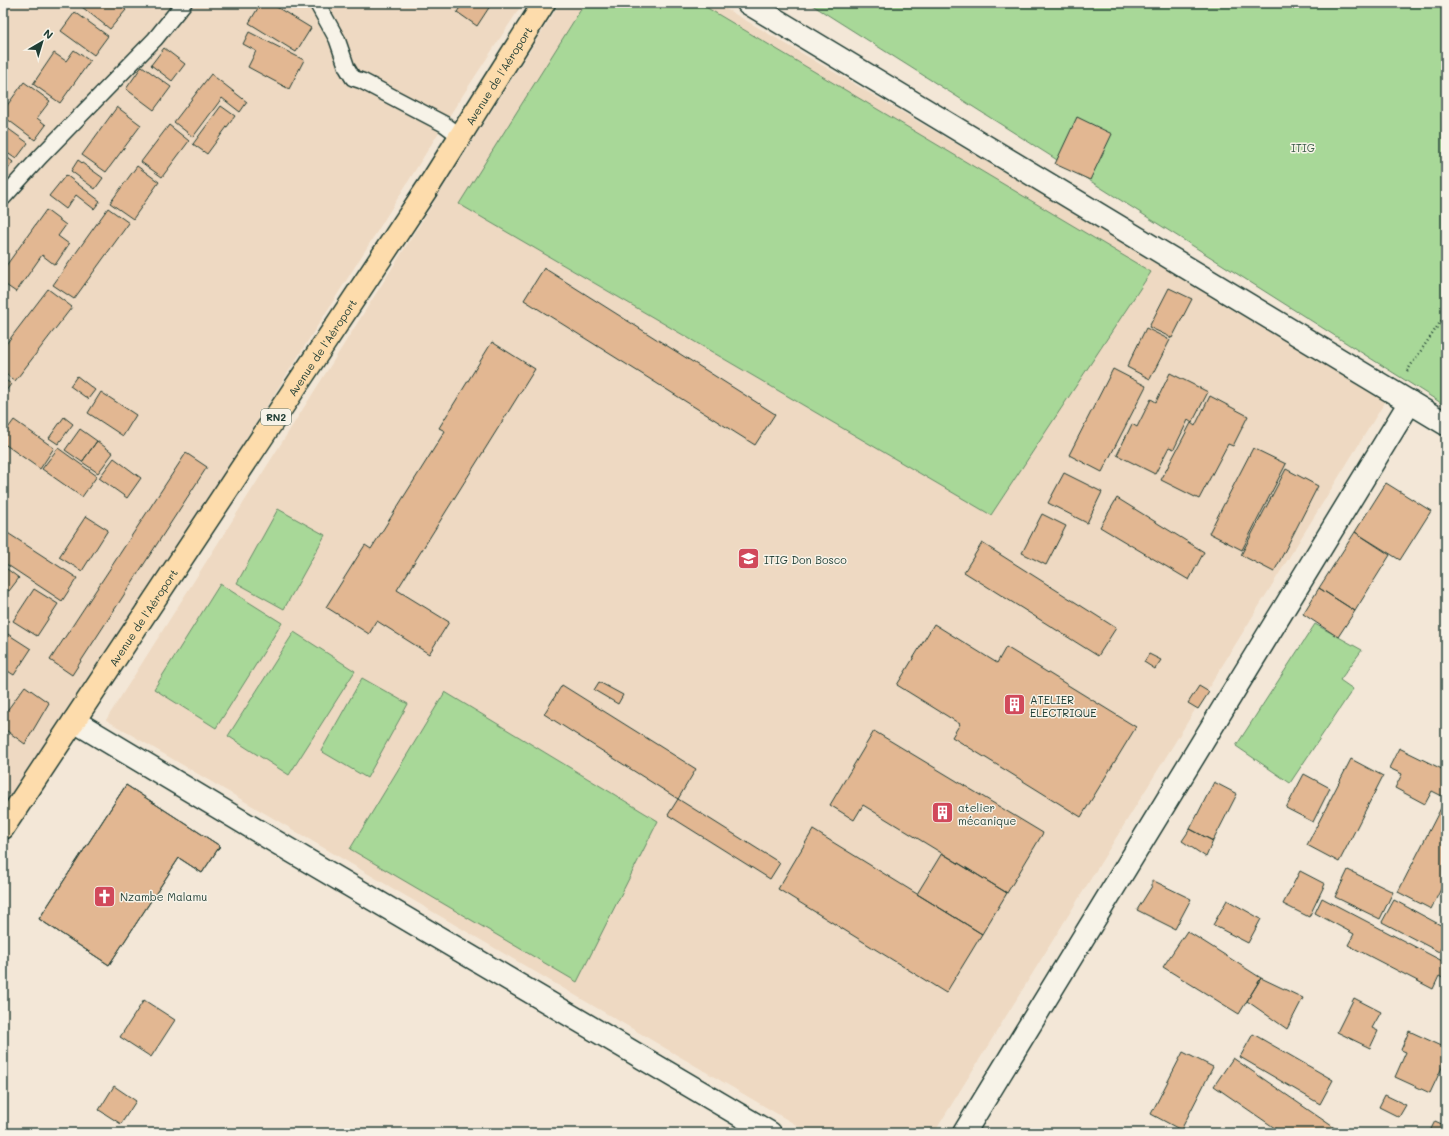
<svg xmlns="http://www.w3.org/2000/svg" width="1449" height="1136" font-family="Mali,sans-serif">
<rect width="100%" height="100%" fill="#f3e7d7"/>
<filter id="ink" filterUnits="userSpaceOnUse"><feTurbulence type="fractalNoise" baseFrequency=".025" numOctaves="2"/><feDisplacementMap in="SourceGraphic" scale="8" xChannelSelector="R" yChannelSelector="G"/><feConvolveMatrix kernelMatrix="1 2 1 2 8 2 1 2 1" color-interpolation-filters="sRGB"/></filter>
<g filter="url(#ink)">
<!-- built -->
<path fill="#eed9c2" d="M3,3H523L444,124L373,238L95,678L3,819Z
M560,3H716L1388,397L934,1133H810L106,720Z"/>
<!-- green -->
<path fill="#a8d898" stroke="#648a66" d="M585,3H699L1151,272L991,515L459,204Z
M809,3H1446V407L1438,401Z
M278,509L325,535L284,609L237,583Z
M220,584L282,623L216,728L154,689Z
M1315,624L1362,650L1340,680L1353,689L1290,783L1236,746Z
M294,632L355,671L289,775L228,736Z
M362,678L408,704L367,778L321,751Z
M445,692L658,821L577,982L350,849Z"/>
<!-- building -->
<path fill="#e2b792" stroke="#1f3d34" d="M85,3H117L126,10L110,29L82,7Z
M261,3H270L311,28L296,52L249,23Z
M463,3H492L477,26L457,12Z
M75,12L108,36L94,55L61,31Z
M249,32L304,60L289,89L248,67L256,51L243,44Z
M164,48L185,64L172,81L151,65Z
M74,50L90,61L60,103L33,84L54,53L66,61Z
M142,66L171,87L154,110L126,89Z
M211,74L247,102L240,112L222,98L193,137L174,122Z
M24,82L50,101L37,118L46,125L35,140L3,116V111Z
M221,106L235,116L207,154L193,144Z
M117,107L141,125L106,172L82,155Z
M1077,117L1112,134L1090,180L1055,164Z
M3,125L28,143L16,159L3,150Z
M169,125L189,141L162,177L141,162Z
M3,154L13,162L3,176Z
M78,160L103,178L95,189L71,171Z
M137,166L159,182L133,219L110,203Z
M66,175L100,201L94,209L76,195L66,209L49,196Z
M108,208L129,223L74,299L53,285Z
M46,210L66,225L58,236L69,244L55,265L42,255L16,292L3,283V270Z
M544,268L775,414L755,445L524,300Z
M1169,288L1192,299L1172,338L1149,327Z
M48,289L72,307L15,381L3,372V348Z
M1146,328L1170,340L1150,379L1127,367Z
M492,342L535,369L397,590L449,622L429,654L377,621L369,634L326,607L365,545L371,549L445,431L439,428Z
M1113,369L1146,386L1102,472L1069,455Z
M1170,373L1208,392L1192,423L1188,420L1174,449L1169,447L1155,474L1117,455L1132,424L1137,427L1151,399L1156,402Z
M77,376L95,390L88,399L70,386Z
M3,378L11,384L3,395Z
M101,392L136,415L123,436L88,413Z
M1210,396L1248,416L1233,446L1228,444L1199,499L1161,480L1191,423L1195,426Z
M64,417L73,424L58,444L49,438Z
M14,420L54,448L40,469L3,443V435Z
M80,429L97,441L82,462L65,450Z
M97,441L113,453L98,473L82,462Z
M58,448L97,476L82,497L42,469Z
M1253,448L1286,464L1242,550L1209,533Z
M186,453L207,467L72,675L50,660Z
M114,458L141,478L127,498L99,478Z
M1286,469L1318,486L1274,572L1241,555Z
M1064,473L1102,492L1087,523L1048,503Z
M1386,483L1431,511L1400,560L1355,532Z
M1117,498L1204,552L1189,580L1100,527Z
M1042,514L1066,526L1046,565L1022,553Z
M86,516L108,530L82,571L59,557Z
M3,530L77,578L62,601L3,562Z
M1355,532L1390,555L1355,611L1319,588Z
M982,543L1116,628L1098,656L964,572Z
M3,566L19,578L9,591L3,587Z
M1319,588L1355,611L1338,637L1303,614Z
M34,589L58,604L37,636L13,621Z
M934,624L997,663L1006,647L1136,727L1081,817L952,737L960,724L897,685Z
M3,631L31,649L14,675L3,668Z
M1149,654L1161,660L1155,669L1144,662Z
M599,682L623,695L618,704L594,690Z
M562,685L696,769L678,799L544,714Z
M25,686L49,703L25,744L3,728V716Z
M1199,686L1209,692L1198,709L1188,703Z
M874,731L1043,833L1007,893L863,805L854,820L830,805Z
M1399,748L1446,771V793L1444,797L1432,791L1425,804L1395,788L1402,774L1389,768Z
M1351,759L1383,776L1339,862L1307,845Z
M1304,774L1330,788L1313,822L1286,808Z
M1214,782L1237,794L1213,841L1190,829Z
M126,785L220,846L202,873L179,858L109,965L39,919Z
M126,785L220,846L202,873L179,858L109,965L39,919Z
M678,799L780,863L770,879L668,815Z
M1442,806L1446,808V879L1431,909L1398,892Z
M1190,829L1213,841L1206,857L1182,841Z
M813,830L982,934L946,993L778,889Z
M942,853L1007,893L982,934L917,894Z
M1348,870L1393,892L1380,919L1335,897Z
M1300,871L1325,884L1309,917L1283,904Z
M1152,880L1191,899L1175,929L1137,910L1152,886Z
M1322,898L1446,963V980L1439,976L1433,989L1348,945L1354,934L1315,913Z
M1227,900L1261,919L1248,943L1213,925Z
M1394,900L1446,928V938L1439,952L1382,922Z
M1187,931L1261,978L1239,1014L1163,967Z
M1261,978L1303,998L1287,1029L1247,1001Z
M1354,998L1381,1012L1372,1028L1378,1031L1370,1048L1337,1032Z
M144,1000L175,1020L151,1057L120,1037Z
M1409,1031L1446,1048V1059L1430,1093L1395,1077L1406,1052L1401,1050Z
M1253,1034L1333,1080L1320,1104L1240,1057Z
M1183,1052L1213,1067L1181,1130L1151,1114Z
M1233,1058L1342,1133H1282L1214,1086Z
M114,1086L136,1101L121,1124L99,1110Z
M1385,1095L1406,1105L1399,1117L1379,1107Z
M1435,1121L1446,1126V1133H1429Z"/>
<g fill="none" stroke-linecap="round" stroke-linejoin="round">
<defs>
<path id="service" d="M317,3L337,39L347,68L353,78L362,81L444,124L460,136
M3,198L40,157L155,39L184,3"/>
<path id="minor" d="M748,3L1446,424
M74,721L276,842L770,1133
M964,1133L1410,402"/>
<g id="trunk">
<path id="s1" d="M3,828L432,181L544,3"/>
</g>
</defs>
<!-- service casing -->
<use href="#service" stroke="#1f3d34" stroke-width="18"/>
<!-- minor casing -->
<use href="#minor" stroke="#1f3d34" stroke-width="25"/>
<!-- trunk casing -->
<use href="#trunk" stroke="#1f3d34" stroke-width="25"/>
<!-- path -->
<path stroke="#1f3d34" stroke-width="2.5" stroke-dasharray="1 3" stroke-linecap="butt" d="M1407,371L1446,314"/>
<!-- service -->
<use href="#service" stroke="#f7f3e8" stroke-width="15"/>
<!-- minor -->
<use href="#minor" stroke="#f7f3e8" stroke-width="22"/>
<!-- trunk -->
<use href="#trunk" stroke="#fddcac" stroke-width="22"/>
</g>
</g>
<!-- icons -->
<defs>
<symbol id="university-square" viewBox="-11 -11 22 22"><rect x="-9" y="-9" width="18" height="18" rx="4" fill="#d1495b" stroke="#f7f3e8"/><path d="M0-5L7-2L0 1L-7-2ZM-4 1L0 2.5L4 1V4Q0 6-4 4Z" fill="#fff"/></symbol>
<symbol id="building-square" viewBox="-11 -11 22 22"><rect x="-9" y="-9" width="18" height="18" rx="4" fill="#d1495b" stroke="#f7f3e8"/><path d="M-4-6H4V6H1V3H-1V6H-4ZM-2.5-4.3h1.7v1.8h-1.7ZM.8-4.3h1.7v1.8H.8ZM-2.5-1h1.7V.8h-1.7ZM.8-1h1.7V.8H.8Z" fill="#fff"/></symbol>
<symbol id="church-square" viewBox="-11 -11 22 22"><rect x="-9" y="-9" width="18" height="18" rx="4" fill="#d1495b" stroke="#f7f3e8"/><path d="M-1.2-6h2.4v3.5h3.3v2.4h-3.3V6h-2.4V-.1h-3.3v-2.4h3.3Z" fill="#fff"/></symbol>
</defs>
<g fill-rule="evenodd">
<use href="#university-square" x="736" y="546" width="25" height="25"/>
<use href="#building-square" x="1002" y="692" width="25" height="25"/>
<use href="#building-square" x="930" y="800" width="25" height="25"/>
<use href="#church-square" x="92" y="884" width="25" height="25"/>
</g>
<g text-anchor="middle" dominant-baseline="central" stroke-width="3" stroke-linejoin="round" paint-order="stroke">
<!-- shield labels -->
<rect fill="#f7f3e8" stroke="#60746a" stroke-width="1" x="261" y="409" width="30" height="16" rx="3"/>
<g font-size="10" font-weight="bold" fill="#1f3d34">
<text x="276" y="417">RN2</text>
</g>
<!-- street labels -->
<g font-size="11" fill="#1f3d34" stroke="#f7f3e8">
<text stroke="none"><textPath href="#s1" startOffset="901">Avenue de l'Aéroport</textPath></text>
<text stroke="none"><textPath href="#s1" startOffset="577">Avenue de l'Aéroport</textPath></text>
<text stroke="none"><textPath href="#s1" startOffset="253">Avenue de l'Aéroport</textPath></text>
</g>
<!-- park labels -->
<g font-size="11" fill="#3a5c48" stroke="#f7f3e8">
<text x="1303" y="147">ITIG</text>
</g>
<!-- poi labels -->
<g font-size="11" fill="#1f3d34" stroke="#f7f3e8" text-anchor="start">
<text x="764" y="559">ITIG Don Bosco</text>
<text x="1030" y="699">ATELIER<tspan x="1030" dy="13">ELECTRIQUE</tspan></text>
<text x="958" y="807">atelier<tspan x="958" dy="13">mécanique</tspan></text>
<text x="120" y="896">Nzambe Malamu</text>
</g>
</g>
<!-- margin -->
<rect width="1449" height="1136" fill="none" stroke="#f7f3e8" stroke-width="16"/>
<rect x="8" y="8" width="1433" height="1120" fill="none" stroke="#1f3d34" stroke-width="1.5" filter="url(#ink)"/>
<!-- north arrow -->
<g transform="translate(42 42) rotate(38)" stroke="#f7f3e8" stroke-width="3" paint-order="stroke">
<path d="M0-3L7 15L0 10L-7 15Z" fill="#1f3d34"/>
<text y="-6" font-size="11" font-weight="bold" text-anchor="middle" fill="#1f3d34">N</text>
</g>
</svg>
